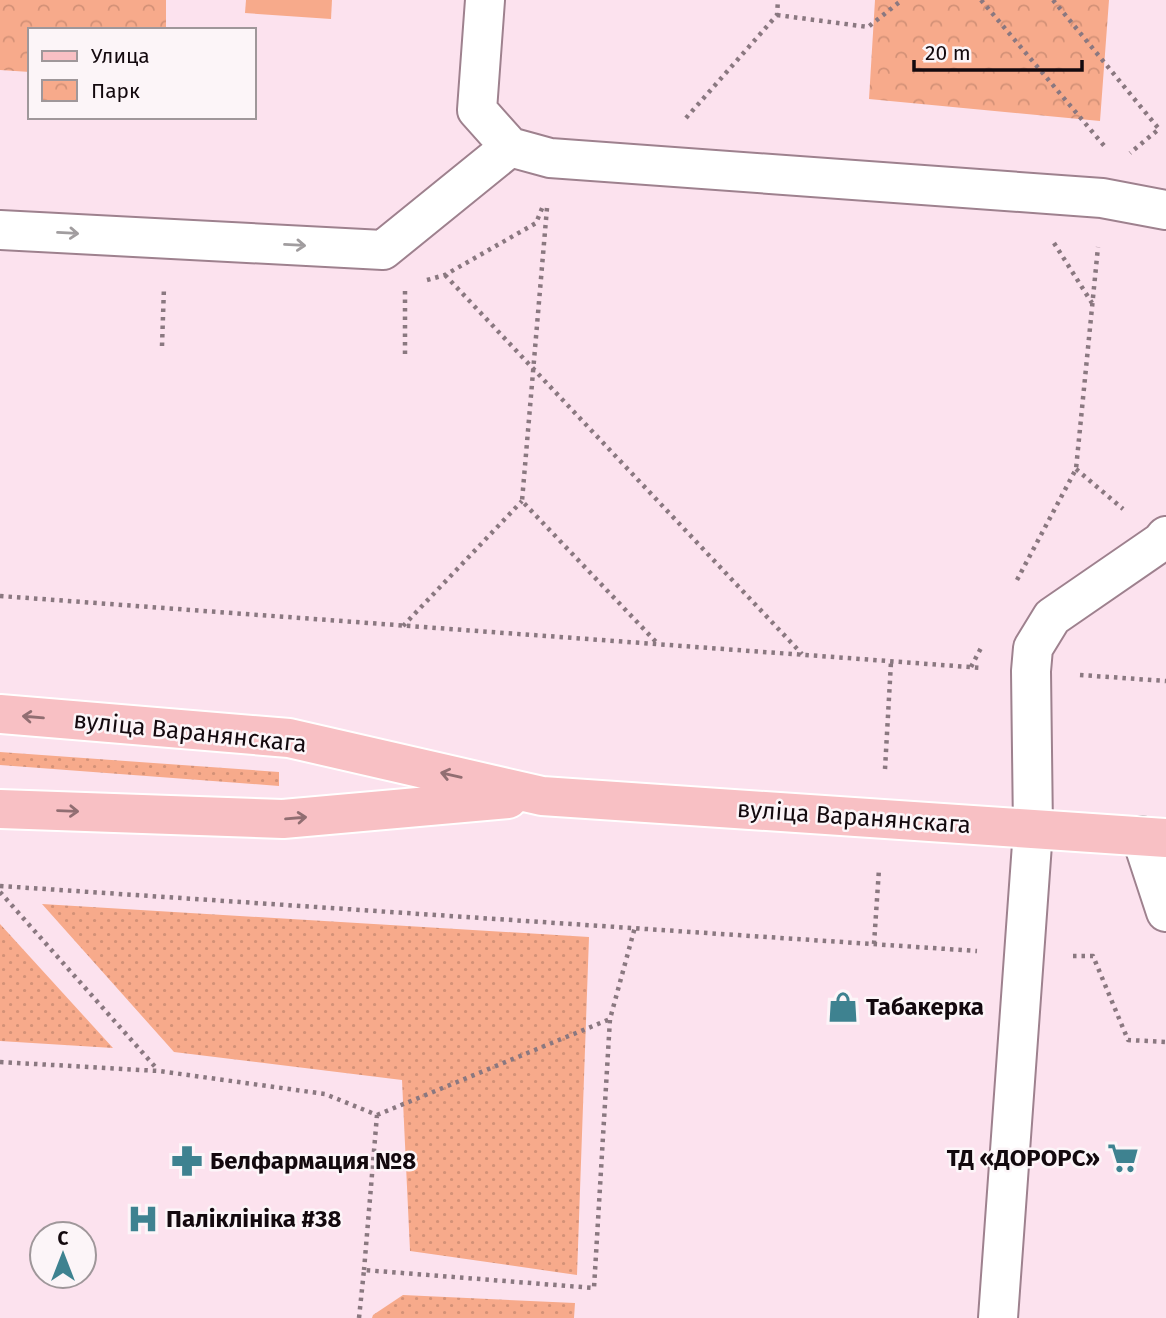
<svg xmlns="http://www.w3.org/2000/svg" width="1166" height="1318" font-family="'Fira Sans',sans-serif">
<defs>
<pattern id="grass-dots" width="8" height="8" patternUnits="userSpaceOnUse" patternTransform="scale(1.75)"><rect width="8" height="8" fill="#f7aa8b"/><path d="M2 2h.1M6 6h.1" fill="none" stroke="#d39177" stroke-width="1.8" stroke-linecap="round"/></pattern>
<pattern id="park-crowns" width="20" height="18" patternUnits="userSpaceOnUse" patternTransform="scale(1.75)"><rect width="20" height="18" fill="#f7aa8b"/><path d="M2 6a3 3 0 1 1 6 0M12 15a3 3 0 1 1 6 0" fill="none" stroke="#d39177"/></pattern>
</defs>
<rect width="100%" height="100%" fill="#fce2ee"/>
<!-- grass -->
<path fill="url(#grass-dots)" d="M0,752L279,772V786L0,765Z
M42,904L589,937L577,1275L410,1251L402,1080L174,1052Z
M0,924L113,1048L0,1041Z
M403,1295L575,1303L574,1318H372L373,1315Z"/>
<!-- park -->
<path fill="url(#park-crowns)" d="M0,0H166V30H30V72L0,70Z
M875,0H1109L1100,121L869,99Z"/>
<!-- pitch -->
<path fill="#f7aa8b" d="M246,0H332L331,19L245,13Z"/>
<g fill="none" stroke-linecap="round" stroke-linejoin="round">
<defs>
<path id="minor" d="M485,0L477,110L510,147L550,158L1102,198L1166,210
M0,230L383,250L510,147
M1141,836L1166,912
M998,1318L1033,830L1031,671L1033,648L1052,617L1161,542L1166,536"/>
<path id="major" d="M0,714L289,738L542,796L1166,838
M0,809L283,819L508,799"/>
</defs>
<!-- minor casing -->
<use href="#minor" stroke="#9e818e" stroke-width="42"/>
<!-- major casing -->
<use href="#major" stroke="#fff" stroke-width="42"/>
<!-- path -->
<path stroke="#8a7880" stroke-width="4.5" stroke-dasharray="3.5 5" stroke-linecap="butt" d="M981,0L1106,148
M1053,0L1159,129L1130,153
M777,15L868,27L902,0
M686,118L777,15L778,0
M547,208L522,501L658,644
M1054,243L1092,303
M445,275L802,654
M427,280L445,275L536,223L543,206
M405,291V357
M162,346L164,287
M1076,469L1123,509
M1017,580L1076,469L1098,247
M0,596L983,668
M403,626L522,501
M971,667L982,646
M1080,675L1166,681
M885,769L891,662
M0,886L977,951
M0,892L158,1070
M874,944L879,869
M1073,956H1093L1128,1040L1166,1042
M0,1062L159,1071L325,1094L377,1115L364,1270
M377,1115L610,1019
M359,1318L364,1270L594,1288L610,1019L635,927"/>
<!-- minor -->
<use href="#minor" stroke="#fff" stroke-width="38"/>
<!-- major -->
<use href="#major" stroke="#f8c0c4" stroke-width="38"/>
</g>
<!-- one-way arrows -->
<defs><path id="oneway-shaft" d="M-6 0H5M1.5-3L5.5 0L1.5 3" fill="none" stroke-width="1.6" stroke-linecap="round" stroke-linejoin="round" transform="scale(1.75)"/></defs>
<g stroke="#a19d9f">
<use href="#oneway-shaft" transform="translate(68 233) rotate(3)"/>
<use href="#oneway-shaft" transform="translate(295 245) rotate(3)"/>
</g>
<g stroke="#916e72">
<use href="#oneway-shaft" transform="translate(33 717) rotate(-175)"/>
<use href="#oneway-shaft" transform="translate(451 775) rotate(-167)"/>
<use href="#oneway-shaft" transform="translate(68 811) rotate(2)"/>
<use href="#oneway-shaft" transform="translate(296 818) rotate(-5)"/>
</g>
<!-- icons -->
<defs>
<symbol id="shop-bare" viewBox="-9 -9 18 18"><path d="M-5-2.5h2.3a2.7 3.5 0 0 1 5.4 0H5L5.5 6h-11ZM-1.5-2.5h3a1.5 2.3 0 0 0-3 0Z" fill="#3e8290" stroke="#fcf5f8" stroke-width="2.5" paint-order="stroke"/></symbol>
<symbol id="supermarket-bare" viewBox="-9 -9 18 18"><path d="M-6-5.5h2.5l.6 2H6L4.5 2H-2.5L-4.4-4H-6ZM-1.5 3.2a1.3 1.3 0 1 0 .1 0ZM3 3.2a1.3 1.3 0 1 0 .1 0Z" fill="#3e8290" stroke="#fcf5f8" stroke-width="2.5" paint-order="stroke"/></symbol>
<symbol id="pharmacy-bare" viewBox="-9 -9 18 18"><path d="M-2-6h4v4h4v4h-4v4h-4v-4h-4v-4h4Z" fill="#3e8290" stroke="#fcf5f8" stroke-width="2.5" paint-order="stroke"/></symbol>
<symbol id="hospital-bare" viewBox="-9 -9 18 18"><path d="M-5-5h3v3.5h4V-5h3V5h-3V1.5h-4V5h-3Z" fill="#3e8290" stroke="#fcf5f8" stroke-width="2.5" paint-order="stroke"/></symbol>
</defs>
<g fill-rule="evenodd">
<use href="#shop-bare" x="821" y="985" width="44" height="44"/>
<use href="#supermarket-bare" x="1101" y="1136" width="44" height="44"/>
<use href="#pharmacy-bare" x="165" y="1139" width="44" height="44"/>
<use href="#hospital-bare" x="121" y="1197" width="44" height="44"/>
</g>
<g text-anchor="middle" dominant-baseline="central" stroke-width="5" stroke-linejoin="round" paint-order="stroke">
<!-- street labels -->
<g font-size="24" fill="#13090e" stroke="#fcf5f8">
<text transform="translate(190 732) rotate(6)">вуліца Варанянскага</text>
<text transform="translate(854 817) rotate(4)">вуліца Варанянскага</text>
</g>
<!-- poi labels -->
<g font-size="24" font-weight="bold" fill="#13090e" stroke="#fcf5f8" text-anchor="start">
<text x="866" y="1007">Табакерка</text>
<text x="1100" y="1158" text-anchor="end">ТД «ДОРОРС»</text>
<text x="210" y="1161">Белфармация №8</text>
<text x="166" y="1219">Паліклініка #38</text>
</g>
</g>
<!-- legend -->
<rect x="28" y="28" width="228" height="91" fill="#fcf5f8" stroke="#9f979a" stroke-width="2"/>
<rect x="42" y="51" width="35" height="10" fill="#f8c0c4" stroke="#9f979a" stroke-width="2"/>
<text x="91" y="63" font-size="21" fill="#13090e">Улица</text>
<rect x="42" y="80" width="35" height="21" fill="url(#park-crowns)" stroke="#9f979a" stroke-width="2"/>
<text x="91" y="98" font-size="21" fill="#13090e">Парк</text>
<!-- north arrow -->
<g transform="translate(63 1255)"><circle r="33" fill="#fcf5f8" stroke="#9f979a" stroke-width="2"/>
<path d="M0-5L12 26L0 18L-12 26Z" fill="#3e8290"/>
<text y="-10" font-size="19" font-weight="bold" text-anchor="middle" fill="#13090e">С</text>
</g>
<!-- scale -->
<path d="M914 60v10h168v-10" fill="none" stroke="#13090e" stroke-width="3.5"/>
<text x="925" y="60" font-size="21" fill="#13090e" stroke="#fcf5f8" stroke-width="5" paint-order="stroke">20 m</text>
</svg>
